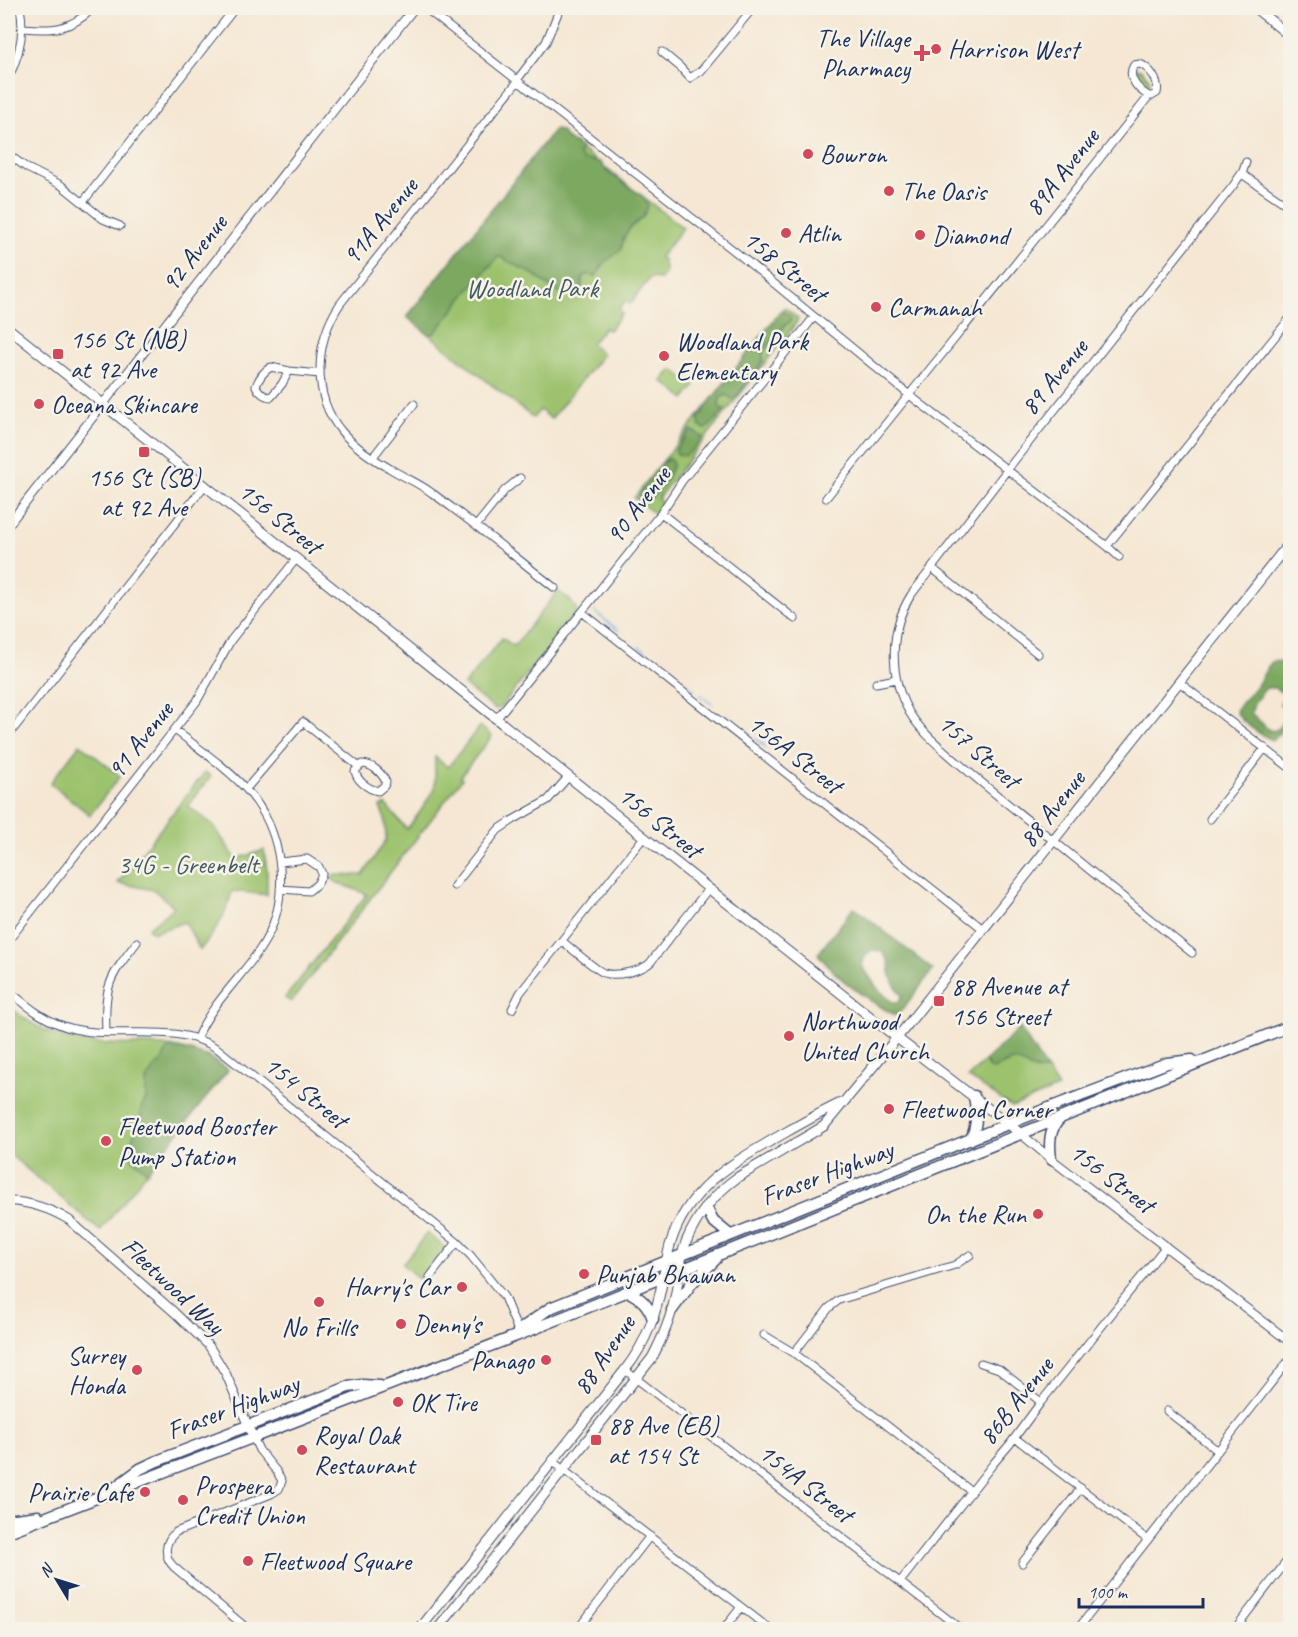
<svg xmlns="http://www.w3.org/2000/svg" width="1298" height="1637" font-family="Caveat,sans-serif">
<rect width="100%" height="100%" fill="#f7f3e8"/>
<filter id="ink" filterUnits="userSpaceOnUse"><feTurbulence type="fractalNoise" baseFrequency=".0167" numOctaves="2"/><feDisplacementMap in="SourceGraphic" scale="12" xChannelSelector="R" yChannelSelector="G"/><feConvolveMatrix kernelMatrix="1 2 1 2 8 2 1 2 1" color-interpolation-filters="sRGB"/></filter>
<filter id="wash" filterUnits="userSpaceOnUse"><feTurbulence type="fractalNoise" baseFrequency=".008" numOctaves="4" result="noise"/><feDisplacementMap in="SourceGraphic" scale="24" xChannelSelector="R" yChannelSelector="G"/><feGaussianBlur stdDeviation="1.35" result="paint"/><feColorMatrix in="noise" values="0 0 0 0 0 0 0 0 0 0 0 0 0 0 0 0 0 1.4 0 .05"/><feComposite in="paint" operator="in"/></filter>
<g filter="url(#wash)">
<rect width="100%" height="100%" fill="#f5e7d3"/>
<!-- green -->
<path fill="#9cc26d" stroke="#5c7866" stroke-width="1.5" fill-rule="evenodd" d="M1137,69L1142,70L1150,80L1149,86H1143L1136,76L1135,71Z
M555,129L683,228L660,257L663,260L666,272L661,279L650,278L630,304L625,301L619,309L622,313L609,330L604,328L591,344L603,354L551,419L540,410L533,418L407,317Z
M785,307L798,319L795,325L658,498L662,503L655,514L634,498L711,400L699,419L724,410L720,409L719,405L720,398L726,395L732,399L736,397L759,367L763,360V353L766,347L778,337L784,326V312H780ZM668,459L672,467L657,491L654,473L664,461Z
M672,369L695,386L685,399L662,381Z
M558,591L569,599L576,608V614L501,707L497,709L493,708L464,685L502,638L514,646Z
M480,726L492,736L460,777L462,779L291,1002L285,998L367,894L338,883L332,879L334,875H363L386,840L385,819L380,807L386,804L390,810L407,829L420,812L435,788V757L448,767Z
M80,744L120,776L90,815L50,783Z
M205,772L211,776L188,806L213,825L236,859L264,850L267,871V895L232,891C226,916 216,930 200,950L185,922L153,933L148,928L174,907L154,890L118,883Z
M8,1006C26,1020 45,1033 68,1039C122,1052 181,1032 228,1070L100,1231L8,1153Z
M985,1061L988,1067L995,1069C1001,1066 1007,1061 1014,1061C1025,1061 1032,1071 1047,1071L1058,1088L1012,1107L968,1077Z
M427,1233L446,1248L420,1280L402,1264Z"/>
<!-- forest -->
<path fill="#7da860" stroke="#4c6c5f" stroke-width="1.5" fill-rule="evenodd" d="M555,129L562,132C567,144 575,140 582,149L579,155L582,159L600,162L609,173L644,197L648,206L643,217L631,227L624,237L621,250L605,262L596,276L593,277L589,274L584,276L582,280V287C567,307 548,284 534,275C523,268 511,264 501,257H498L469,290L435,333L429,335L407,317Z
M780,312H784L791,317L790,322L784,326L778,337L766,347L763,353V360L759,367L736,397L732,399L726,395L720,398L719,405L720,409L724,410L713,423L705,429L699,426V418L711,400Z
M691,430L703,437L691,451L684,456L677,454L676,449Z
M668,459L671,460L673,464C669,477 657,498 643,502L639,499C640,488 658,465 668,459Z
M1273,661L1280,662L1290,668V700L1286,707L1281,706L1280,704L1284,697L1283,693L1275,688H1266L1255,701L1251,713L1269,730L1273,731L1278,729L1290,711V717C1285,724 1280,735 1273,740C1262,736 1240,722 1236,711C1240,701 1249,696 1256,687C1262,679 1265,668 1273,661Z
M854,907L933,970L897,1016C867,1000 838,980 818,954ZM871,950L881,951C893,964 887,965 892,979C894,986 900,990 902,997L898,1002H892L877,988L862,966L864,958Z
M1020,1028L1047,1071C1042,1071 1037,1071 1032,1069C1025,1066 1021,1061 1013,1061C1004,1062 999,1070 990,1069L985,1061Z
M170,1046L207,1056L228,1070L147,1172L131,1157L130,1150L133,1136L140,1119L141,1108L146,1099V1080L153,1069L161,1062L167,1050Z"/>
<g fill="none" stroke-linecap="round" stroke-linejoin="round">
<!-- stream -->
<path stroke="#77ace4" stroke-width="2" d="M595,612L619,631
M639,647L647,653
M683,682L694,690
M700,695L712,704
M727,716L749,733
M756,739L766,747"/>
</g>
</g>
<g filter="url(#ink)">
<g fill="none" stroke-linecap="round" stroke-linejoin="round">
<defs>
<path id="minor" d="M425,8L742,257L908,394L1107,546L1119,557
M23,28C52,31 71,30 93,8
M1284,30L1290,22
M662,52L680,67L690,78L701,71L753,8
M8,79C19,57 25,32 20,8
M517,80L546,42L560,8
M518,81L340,304C315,342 311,395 342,432C354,446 373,459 389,468C403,477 419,483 432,493C474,523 514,556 555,588
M8,154L27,168L61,185L103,219L120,226
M1242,174L1290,207
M83,202L235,8
M289,371L282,384L271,397C264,397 258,391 256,386C259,378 264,371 271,367L289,371L320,374
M373,457L414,404
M826,498C933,364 1043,232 1149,96H1152L1157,93C1160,82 1150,68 1140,64L1134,65C1126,77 1138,90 1149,96
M661,513L795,619
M476,526L505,490L520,478
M1107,546L1290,318
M932,568L1038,654
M582,612L983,929
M1179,682L1290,768
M876,683L896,679
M497,718L661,513L682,481L814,317
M175,730C198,748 225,766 245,788C285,831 293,900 260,949C240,979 211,1004 197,1038
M8,736L205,485
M362,764C372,764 382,773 386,782L384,786L378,791C368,789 357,781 355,771Z
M246,789L303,722L358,766
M1210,819L1265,748
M280,862L307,859L319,867L322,874L318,883L309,891L280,889
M454,886L498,830L513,820L548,800L569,776
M8,941L197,701L231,640L297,558
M562,941C570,947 597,971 604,973C616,977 641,971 650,963L709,888
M1192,953C1143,913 1093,873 1044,833C1014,809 985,786 956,761C939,746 921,732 909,712C889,677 889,630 911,595L1014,461L1233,186L1243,171L1246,162
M8,990C28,1007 47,1023 74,1029C123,1040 174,1021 218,1049L457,1242L471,1256L504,1297L518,1331
M512,1009L520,993L644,837
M106,1032C104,985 109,978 137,942
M430,1277L457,1242
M764,1335L794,1353L971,1491
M794,1353L829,1308L839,1300L955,1265L970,1255
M981,1363L999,1369L1041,1402
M625,1370L962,1630
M1167,1411L1218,1451
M1015,1438L1148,1540
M552,1461L771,1630
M1022,1563L1081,1488
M900,1582L993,1464L1010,1444L1041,1402L1166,1246
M249,1630L174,1567C163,1556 164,1542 176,1532L271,1494L279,1489L282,1481L277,1472L259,1450L253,1437
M577,1630L650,1536
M723,1630L741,1607
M1077,1630L1290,1359
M1234,1630L1290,1557"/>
<path id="tertiary" d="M8,525L414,8
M1020,1133L1051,1159L1290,1342
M8,1201C30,1202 49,1208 69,1220L174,1312L209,1346L226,1374L253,1437"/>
<path id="secondary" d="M1255,8L1290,36
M8,328L644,837L897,1038L1020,1133
M419,1630L625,1370C647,1342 657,1312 663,1278C666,1266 667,1254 671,1242C688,1189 729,1165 774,1139C797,1126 819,1113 843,1102
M437,1630L652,1358C662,1339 671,1319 675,1297C679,1279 679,1260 686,1242C697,1216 715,1193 738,1177L824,1126L905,1028L1290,542"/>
<path id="primary" d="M970,1140C978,1127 977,1111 974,1096
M1051,1159C1049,1143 1049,1128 1061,1118
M706,1207L713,1221L730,1235
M627,1291C641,1298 648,1304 653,1319
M672,1310L692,1283L716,1259
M518,1331L550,1308L1028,1116L1167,1063L1192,1060
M117,1486L140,1469L157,1461L348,1387L362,1385L380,1386
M8,1520L38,1516
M8,1532L521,1334L1290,1026"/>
</defs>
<!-- minor casing -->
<use href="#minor" stroke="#3c4b70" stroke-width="9"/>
<!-- tertiary casing -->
<use href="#tertiary" stroke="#3c4b70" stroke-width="10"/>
<!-- secondary casing -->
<use href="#secondary" stroke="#3c4b70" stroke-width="11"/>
<!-- primary casing -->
<use href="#primary" stroke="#3c4b70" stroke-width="13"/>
<!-- minor -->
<use href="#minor" stroke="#fff" stroke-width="7"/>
<!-- tertiary -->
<use href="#tertiary" stroke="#fff" stroke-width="8"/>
<!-- secondary -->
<use href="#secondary" stroke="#fff" stroke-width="9"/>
<!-- primary -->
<use href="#primary" stroke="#fff" stroke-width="10"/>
</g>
</g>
<!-- markers -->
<g fill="#d1495b" stroke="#f7f3e8" stroke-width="2">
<circle cx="936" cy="49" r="6"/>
<path d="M919 44h6v6h6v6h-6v6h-6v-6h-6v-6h6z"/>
<circle cx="808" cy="154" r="6"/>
<circle cx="889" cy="191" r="6"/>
<circle cx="786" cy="233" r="6"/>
<circle cx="920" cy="235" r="6"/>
<circle cx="876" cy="307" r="6"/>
<rect x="52" y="348" width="12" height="12" rx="3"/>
<circle cx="664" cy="356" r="6"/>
<circle cx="39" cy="404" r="6"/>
<rect x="138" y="446" width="12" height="12" rx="3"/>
<rect x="933" y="995" width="12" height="12" rx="3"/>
<circle cx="789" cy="1036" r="6"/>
<circle cx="889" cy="1109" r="6"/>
<circle cx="106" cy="1141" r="6"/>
<circle cx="1038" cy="1214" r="6"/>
<circle cx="584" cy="1274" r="6"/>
<circle cx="462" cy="1287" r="6"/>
<circle cx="319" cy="1302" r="6"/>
<circle cx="401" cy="1324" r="6"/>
<circle cx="546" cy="1360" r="6"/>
<circle cx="137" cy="1370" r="6"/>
<circle cx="398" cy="1402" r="6"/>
<rect x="590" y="1434" width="12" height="12" rx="3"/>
<circle cx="302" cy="1450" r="6"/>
<circle cx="145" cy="1492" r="6"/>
<circle cx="183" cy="1500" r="6"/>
<circle cx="248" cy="1561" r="6"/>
</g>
<g text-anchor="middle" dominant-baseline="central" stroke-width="5" stroke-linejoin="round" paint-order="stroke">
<!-- poi labels -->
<g font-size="26" fill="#1b2f5e" stroke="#f7f3e8" text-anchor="start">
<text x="910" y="38" text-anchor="end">The Village<tspan x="910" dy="30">Pharmacy</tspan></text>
<text x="948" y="49">Harrison West</text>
<text x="820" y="154">Bowron</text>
<text x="901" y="191">The Oasis</text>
<text x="798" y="233">Atlin</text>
<text x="932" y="235">Diamond</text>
<text x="888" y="307">Carmanah</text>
<text x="70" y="339">156 St (NB)<tspan x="70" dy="30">at 92 Ave</tspan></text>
<text x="676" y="341">Woodland Park<tspan x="676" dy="30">Elementary</tspan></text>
<text x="51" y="404">Oceana Skincare</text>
<text x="144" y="477" text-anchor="middle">156 St (SB)<tspan x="144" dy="30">at 92 Ave</tspan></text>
<text x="951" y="986">88 Avenue at<tspan x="951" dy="30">156 Street</tspan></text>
<text x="801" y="1021">Northwood<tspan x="801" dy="30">United Church</tspan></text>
<text x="901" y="1109">Fleetwood Corner</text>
<text x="118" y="1126">Fleetwood Booster<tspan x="118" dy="30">Pump Station</tspan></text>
<text x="1026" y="1214" text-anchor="end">On the Run</text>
<text x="596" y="1274">Punjab Bhawan</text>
<text x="450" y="1287" text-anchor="end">Harry's Car</text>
<text x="413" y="1324">Denny's</text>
<text x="319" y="1327" text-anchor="middle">No Frills</text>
<text x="125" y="1355" text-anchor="end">Surrey<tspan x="125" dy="30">Honda</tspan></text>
<text x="534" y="1360" text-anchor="end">Panago</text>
<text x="410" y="1402">OK Tire</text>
<text x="608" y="1425">88 Ave (EB)<tspan x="608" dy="30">at 154 St</tspan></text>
<text x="314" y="1435">Royal Oak<tspan x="314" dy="30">Restaurant</tspan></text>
<text x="195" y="1485">Prospera<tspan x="195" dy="30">Credit Union</tspan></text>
<text x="133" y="1492" text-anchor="end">Prairie Cafe</text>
<text x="260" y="1561">Fleetwood Square</text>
</g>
<!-- street labels -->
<g font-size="26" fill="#1b2f5e" stroke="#f7f3e8">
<text transform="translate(1062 172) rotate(-52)">89A Avenue</text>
<text transform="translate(380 221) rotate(-51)">91A Avenue</text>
<text transform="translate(194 253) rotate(-52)">92 Avenue</text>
<text transform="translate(785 266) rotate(39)">158 Street</text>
<text transform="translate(1054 377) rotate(-51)">89 Avenue</text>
<text transform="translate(638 505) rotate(-53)">90 Avenue</text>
<text transform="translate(280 518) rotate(39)">156 Street</text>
<text transform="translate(140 740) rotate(-52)">91 Avenue</text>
<text transform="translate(979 751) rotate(41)">157 Street</text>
<text transform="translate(795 754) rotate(38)">156A Street</text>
<text transform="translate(1052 809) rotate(-52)">88 Avenue</text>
<text transform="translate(660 822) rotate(39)">156 Street</text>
<text transform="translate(306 1092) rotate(39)">154 Street</text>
<text transform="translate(827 1173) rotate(-21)">Fraser Highway</text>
<text transform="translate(1112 1178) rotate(37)">156 Street</text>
<text transform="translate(173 1286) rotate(43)">Fleetwood Way</text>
<text transform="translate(604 1355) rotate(-56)">88 Avenue</text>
<text transform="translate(1016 1401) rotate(-52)">86B Avenue</text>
<text transform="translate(233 1407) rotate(-21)">Fraser Highway</text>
<text transform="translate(806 1483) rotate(38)">154A Street</text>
</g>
<!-- park labels -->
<g font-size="26" fill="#425b62" stroke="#f7f3e8">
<text x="532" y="288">Woodland Park</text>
<text x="188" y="864">34G - Greenbelt</text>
</g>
</g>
<!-- margin -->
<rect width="1298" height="1637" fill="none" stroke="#f7f3e8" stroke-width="30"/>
<!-- north arrow -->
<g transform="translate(57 1580) rotate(308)" stroke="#f7f3e8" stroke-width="4.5" paint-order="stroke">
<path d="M0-4.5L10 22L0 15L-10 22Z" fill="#1b2f5e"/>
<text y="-9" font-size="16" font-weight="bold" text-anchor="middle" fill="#1b2f5e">N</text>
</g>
<!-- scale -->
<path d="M1079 1598v9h124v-9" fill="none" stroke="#1b2f5e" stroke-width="3"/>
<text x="1088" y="1598" font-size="18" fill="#1b2f5e" stroke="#f7f3e8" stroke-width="4.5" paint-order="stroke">100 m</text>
</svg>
